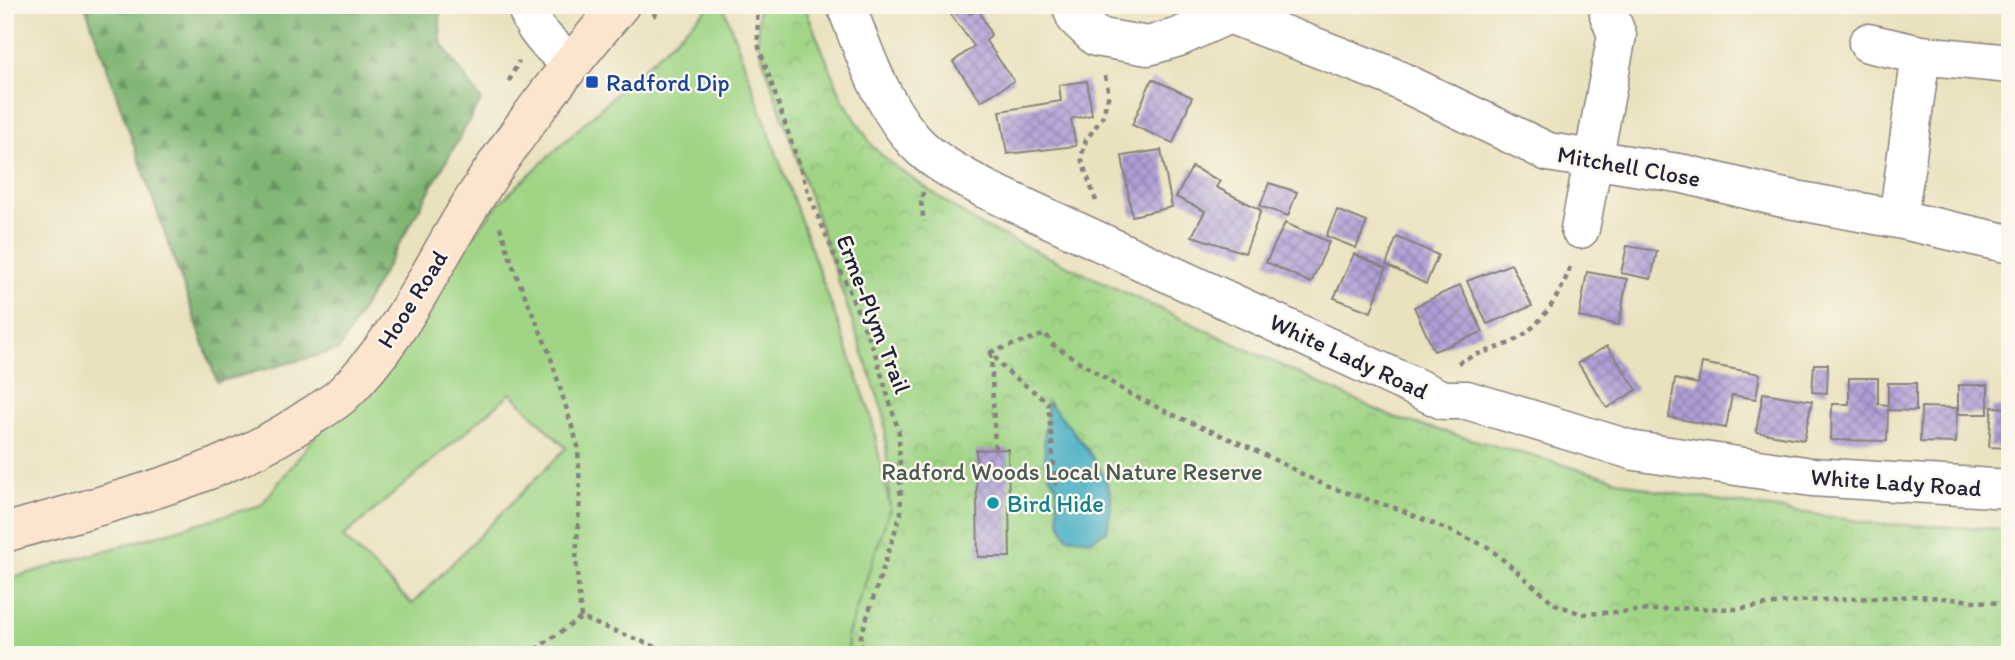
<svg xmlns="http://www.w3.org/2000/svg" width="2015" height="660" font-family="Itim,sans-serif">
<defs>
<pattern id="forest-firs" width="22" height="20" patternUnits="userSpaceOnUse" patternTransform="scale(1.75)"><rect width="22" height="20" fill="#80b673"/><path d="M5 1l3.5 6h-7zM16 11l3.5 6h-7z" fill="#689460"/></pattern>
<pattern id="park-crowns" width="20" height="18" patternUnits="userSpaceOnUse" patternTransform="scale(1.75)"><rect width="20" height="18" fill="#a0d586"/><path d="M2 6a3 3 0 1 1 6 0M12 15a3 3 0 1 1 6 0" fill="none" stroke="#8ab775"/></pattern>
<pattern id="building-cross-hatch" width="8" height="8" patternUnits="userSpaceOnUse" patternTransform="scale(1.75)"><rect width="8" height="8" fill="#af9ed6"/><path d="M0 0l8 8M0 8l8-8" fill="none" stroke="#8e80af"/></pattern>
</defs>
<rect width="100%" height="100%" fill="#fbf7ec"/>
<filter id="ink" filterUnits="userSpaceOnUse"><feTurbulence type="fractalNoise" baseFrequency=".0143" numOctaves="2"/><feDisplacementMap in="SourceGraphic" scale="14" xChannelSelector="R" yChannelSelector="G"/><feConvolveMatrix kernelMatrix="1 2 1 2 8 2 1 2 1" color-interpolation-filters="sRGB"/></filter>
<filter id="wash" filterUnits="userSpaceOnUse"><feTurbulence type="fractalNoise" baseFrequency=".00686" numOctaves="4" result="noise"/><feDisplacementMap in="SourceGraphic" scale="28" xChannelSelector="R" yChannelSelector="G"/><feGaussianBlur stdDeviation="1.57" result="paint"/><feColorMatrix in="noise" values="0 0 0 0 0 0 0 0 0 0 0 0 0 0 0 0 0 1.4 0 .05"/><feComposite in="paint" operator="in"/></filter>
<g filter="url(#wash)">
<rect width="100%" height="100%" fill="#eae1bd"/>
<!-- grass -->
<path fill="#a0d586" stroke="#617c60" stroke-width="2" fill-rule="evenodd" d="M711,5H723L870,412L890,508L847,637L849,655H5V580L261,505L499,203ZM511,393L566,448L412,604L343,537Z"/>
<!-- forest -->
<path fill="url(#forest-firs)" stroke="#516c57" stroke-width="2" d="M85,5H439L441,42L481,100L339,350L217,382Z"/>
<!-- park -->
<path fill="url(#park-crowns)" stroke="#617c60" stroke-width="2" d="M758,5H804L842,98L873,147L893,165L978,224L1392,417L1657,491L1878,524L2010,529V655H849L847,637L890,508L884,415L758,44Z"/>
<!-- water -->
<path fill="#43adc3" stroke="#32687f" stroke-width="2" d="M1048,402C1067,423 1108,469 1111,498C1112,508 1108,521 1107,531L1090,540L1067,537L1059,520L1056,486L1046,469L1044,438Z"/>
<g id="blocks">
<!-- building -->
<path fill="url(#building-cross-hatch)" d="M944,5H965L970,14L979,10L991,35L986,41L1014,81L981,101L953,62L974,46Z
M1152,79L1192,97L1173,143L1132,125Z
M1087,81L1092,115L1071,119L1076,146L1007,154L1000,111L1061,101L1059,85Z
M1161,150L1172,207L1132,216L1122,156Z
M1192,167L1220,181L1216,187L1261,210L1245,253L1192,236L1205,211L1176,197Z
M1269,183L1297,192L1288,216L1260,206Z
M1337,210L1367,222L1356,248L1326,236Z
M1285,223L1329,242L1311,283L1266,262Z
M1397,237L1438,255L1426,284L1386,265Z
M1627,246L1657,251L1651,279L1621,273Z
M1354,254L1386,268L1371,312L1334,298Z
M1511,264L1532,306L1487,324L1467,281Z
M1587,272L1627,279L1619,325L1579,317Z
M1460,285L1483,332L1434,351L1414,307Z
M1607,346L1637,390L1607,408L1578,363Z
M1702,363L1760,374L1756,399L1732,395L1726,428L1669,417L1675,379L1698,384Z
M1814,364H1828L1827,393L1812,392Z
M1849,378H1878V404L1888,405V383H1916V411L1888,410L1887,441L1831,440L1832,404H1849Z
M1958,385H1988V414H1958Z
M1763,393L1812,401L1804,440L1756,432Z
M1921,407L1957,408L1956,443L1920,442Z
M1992,407L2010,408V448L1989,447Z
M1008,449L1010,557H978L976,450Z"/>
</g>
</g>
<g filter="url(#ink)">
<use href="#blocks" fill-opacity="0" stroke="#86827c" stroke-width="2"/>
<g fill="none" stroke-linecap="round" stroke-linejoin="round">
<defs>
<path id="street" d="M527,5C531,30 552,47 571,63
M846,5C863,50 879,98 910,136C929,160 959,174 985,189L1443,400H1467L1635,451L1812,477L2010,489
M1071,5L1076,18L1096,37L1148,46L1179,37L1229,14L1388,75L1548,152L1684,174L1779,197L1898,219L2010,244
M1868,43L1921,55
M1898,219L1921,55L2010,64
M1580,229L1617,35L1609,15"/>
<path id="secondary" d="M5,533C108,502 221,479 310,417C320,411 332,404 341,396C398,343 430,269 471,204C515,133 566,69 620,5"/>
</defs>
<!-- street casing -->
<use href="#street" stroke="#86827c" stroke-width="41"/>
<!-- secondary casing -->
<use href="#secondary" stroke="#86827c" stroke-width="41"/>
<!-- path -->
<path stroke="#86827c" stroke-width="4.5" stroke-dasharray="5 5" stroke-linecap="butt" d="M757,5L758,44L809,194L875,353L899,433L901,513L860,639L862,655
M653,16L666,5
M509,81L519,61
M923,192L921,202L924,222
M1096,201L1081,158L1086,140L1102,118L1109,94L1104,72
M500,227L515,272L549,352L578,446L580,493L576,560L581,618
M991,353L995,450
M1458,363C1475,353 1496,350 1514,341C1541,326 1563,293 1571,263
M1056,486L1048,402L1005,370L991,352L1046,334L1052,344L1128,393L1169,413L1251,448L1326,486L1401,510L1488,547L1555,604L1582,614L1689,608L1737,609L1798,601L1918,596L2010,604
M527,655L581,618L677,655"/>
<!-- street -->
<use href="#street" stroke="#fff" stroke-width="38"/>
<!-- secondary -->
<use href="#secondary" stroke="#fbe5cf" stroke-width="38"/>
</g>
</g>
<!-- markers -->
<rect fill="#1a4fb4" stroke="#fbf7ec" stroke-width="2.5" x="585" y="75" width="14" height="14" rx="3.5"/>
<circle fill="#0f9aa8" stroke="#fbf7ec" stroke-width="2.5" cx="993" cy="503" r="7"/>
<g text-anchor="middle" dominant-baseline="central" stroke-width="5" stroke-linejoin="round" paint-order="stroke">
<!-- transit labels -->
<g font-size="24" fill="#164399" stroke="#fbf7ec" text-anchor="start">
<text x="606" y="82">Radford Dip</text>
</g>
<!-- street labels -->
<g font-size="24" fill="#22223b" stroke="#fbf7ec">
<text transform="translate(1629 166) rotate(10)">Mitchell Close</text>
<text transform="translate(412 299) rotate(-58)">Hooe Road</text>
<text transform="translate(874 314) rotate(69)">Erme-Plym Trail</text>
<text transform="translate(1349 356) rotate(25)">White Lady Road</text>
<text transform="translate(1896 482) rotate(4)">White Lady Road</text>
</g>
<!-- park labels -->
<g font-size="24" fill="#485852" stroke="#fbf7ec">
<text x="1072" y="471">Radford Woods Local Nature Reserve</text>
</g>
<!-- culture labels -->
<g font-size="24" fill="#0d838f" stroke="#fbf7ec" text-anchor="start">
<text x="1007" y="503">Bird Hide</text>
</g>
</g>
<!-- margin -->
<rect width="2015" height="660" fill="none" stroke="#fbf7ec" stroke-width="28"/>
</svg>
